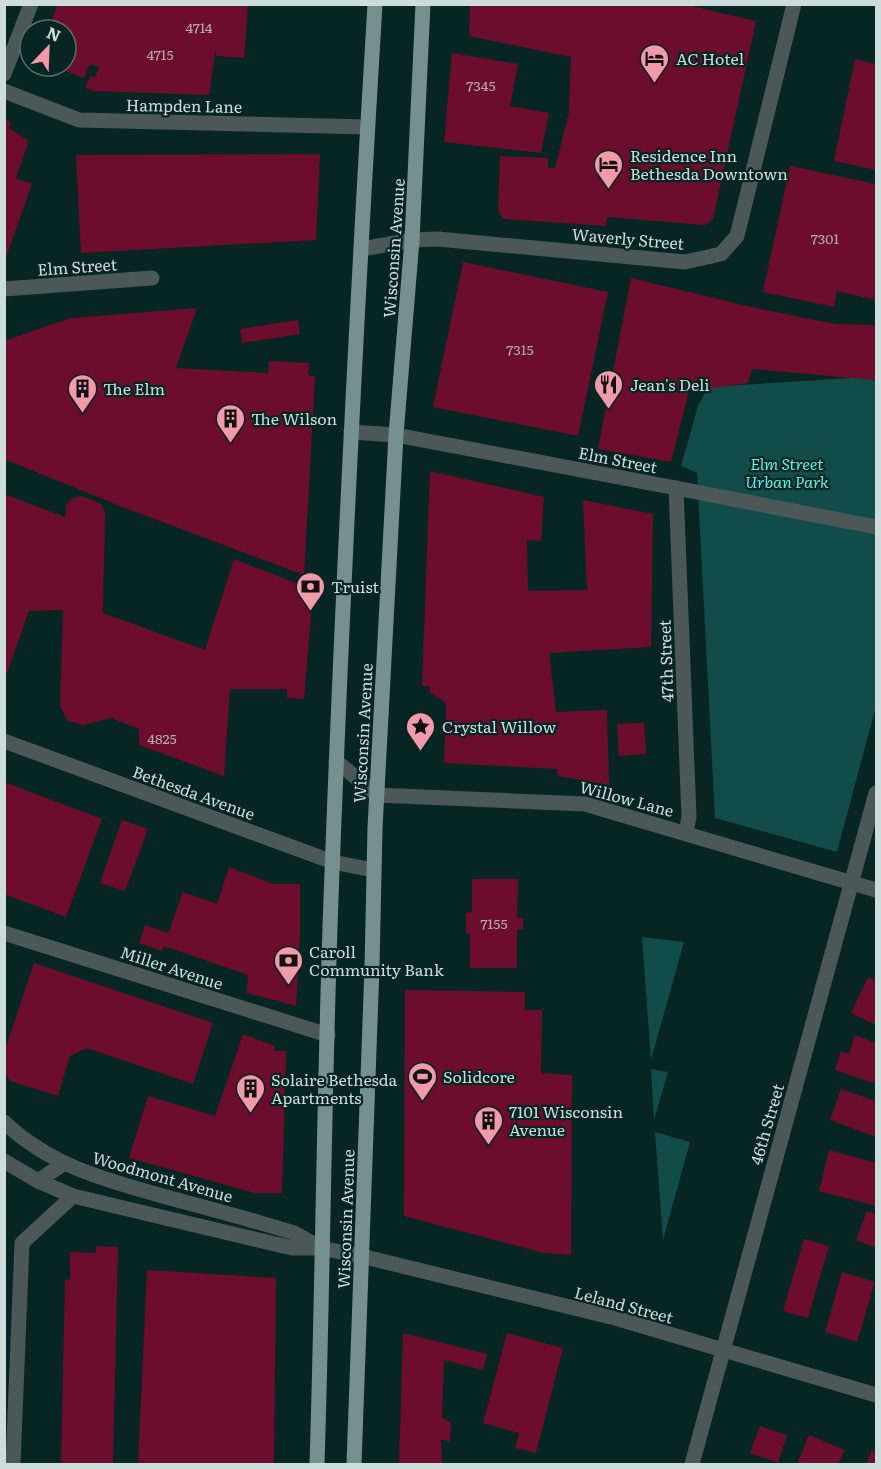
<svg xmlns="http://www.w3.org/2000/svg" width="881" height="1469" font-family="Literata,serif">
<rect width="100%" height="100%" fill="#062523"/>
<!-- green -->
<path fill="#114c48" d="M867,377L876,382V706L837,852L715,818L697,473L681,466L698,406L708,387Z
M642,937L684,942L651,1060Z
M651,1069L668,1072L654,1120Z
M655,1132L690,1142L663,1240Z"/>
<!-- building -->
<path fill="#6d0d2d" d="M58,4H248L244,58L216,56V49L209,95L94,91L85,88L90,76L95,77L99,67L90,64L84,78L52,66H66V30H48Z
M470,4H683L756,21L713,219L705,225L607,217L606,226L504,219L498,210L500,156L548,158V168H555L569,112L571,57L469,36Z
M452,53L518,64L510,106L549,113L541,153L444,142Z
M855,59L876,64V170L834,161Z
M4,118L11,122L9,128L29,141L16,178L32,184L5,260Z
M320,154L316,240L81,253L76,155Z
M790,166L876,184V300L837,291L834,307L763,292Z
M463,262L608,292L578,436L433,407Z
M631,278L751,307L835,324L876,325V380L752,369L748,383L689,391L671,462L598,449Z
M197,308L176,368L268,373L269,361L309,363L308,375L315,377L304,575L125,508L4,459V341L71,318Z
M298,320L300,334L242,343L240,329Z
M430,471L544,497L541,541L527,540L528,591L587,590L583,500L653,514L651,647L549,653L556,712L607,710L609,785L558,776L557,769L444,763L446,706L444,701L430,693L429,686H422Z
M4,494L65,517L66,505L73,498L82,496L101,504L105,513L103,613L205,650L234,559L313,590L304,699L287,698V689H230L224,776L139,745V729L111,718L83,725L68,721L60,706L63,610L29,611L4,681Z
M644,723L646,754L619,756L617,724Z
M4,782L102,819L66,917L4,894Z
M122,820L148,829L125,891L100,883Z
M229,867L273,884H300V933L296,1006L247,993L248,975L164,946L162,951L139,943L145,925L168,933L183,892L217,904Z
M472,879H518L517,918H523V929H517V968H470V933H466V913L472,912Z
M34,963L213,1023L193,1084L87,1048L70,1056L58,1096L10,1081L4,1070V1053Z
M868,977L876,981V1025L851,1013Z
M405,990L525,992V1010H542L541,1073L572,1075L571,1255L544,1253L404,1216Z
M243,1034L275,1046L274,1051H286L282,1193H255L129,1158L148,1096L215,1116Z
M855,1035L876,1043V1084L835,1070L841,1051L849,1054Z
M841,1089L876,1101V1137L830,1120Z
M829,1150L876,1163V1206L819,1191Z
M867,1211L876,1214V1248L856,1240Z
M804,1239L829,1246L808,1318L783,1311Z
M96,1246L118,1247L113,1464H61L65,1279L70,1280V1252L96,1253Z
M147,1270L276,1278L274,1464H138Z
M842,1272L875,1282L857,1342L825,1332Z
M403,1333L487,1354L483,1370L444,1360L442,1418L451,1422L450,1442L441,1439L442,1464H399Z
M507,1333L563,1348L536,1453L515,1448L519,1433L483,1423Z
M760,1426L787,1435L778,1463L750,1453Z
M809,1435L845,1450L838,1464H797Z
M872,1450L876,1453V1464H866Z"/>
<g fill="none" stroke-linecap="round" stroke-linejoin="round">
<!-- pedestrian -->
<path stroke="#4b5857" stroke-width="15" d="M676,488L876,527"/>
<!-- minor -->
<path stroke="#4b5857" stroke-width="15" d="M4,74L31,4
M4,91L79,120L367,127
M362,249L412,240L438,239L685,262L721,254L737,236L794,4
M4,289L152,278
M351,432L396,435L676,488L689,817L686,832
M4,741L333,862
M336,761L377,795L585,804L876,890
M4,933L328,1035
M38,1181L63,1164
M361,1256L615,1318L876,1395
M13,1464L22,1243L73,1196
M692,1464L876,793"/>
<!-- tertiary -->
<path stroke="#4b5857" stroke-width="15" d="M333,862L373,870
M4,1122C51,1167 109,1181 170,1198C211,1209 253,1220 294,1233L318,1246
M4,1161L38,1181L73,1196L292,1248H321L361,1256"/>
<!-- primary -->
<path stroke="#75908e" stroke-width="15" d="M317,1464C323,1276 324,1088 331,899C342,601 357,303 375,4
M354,1464L372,967L375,828L396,435L412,240L423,4"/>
</g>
<!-- icons -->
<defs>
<symbol id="hotel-pin" viewBox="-11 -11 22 30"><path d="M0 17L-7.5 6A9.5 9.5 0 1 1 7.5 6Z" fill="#f39aaa" stroke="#062523"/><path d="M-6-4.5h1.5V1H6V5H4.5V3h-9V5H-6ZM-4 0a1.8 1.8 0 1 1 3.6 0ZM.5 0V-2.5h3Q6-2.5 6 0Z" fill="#111"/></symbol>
<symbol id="restaurant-pin" viewBox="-11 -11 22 30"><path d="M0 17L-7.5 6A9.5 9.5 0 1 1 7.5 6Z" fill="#f39aaa" stroke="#062523"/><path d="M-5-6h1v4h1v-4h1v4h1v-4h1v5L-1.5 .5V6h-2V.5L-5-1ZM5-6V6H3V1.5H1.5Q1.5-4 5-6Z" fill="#111"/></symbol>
<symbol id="building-pin" viewBox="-11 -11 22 30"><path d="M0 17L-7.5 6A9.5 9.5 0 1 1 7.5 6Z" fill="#f39aaa" stroke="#062523"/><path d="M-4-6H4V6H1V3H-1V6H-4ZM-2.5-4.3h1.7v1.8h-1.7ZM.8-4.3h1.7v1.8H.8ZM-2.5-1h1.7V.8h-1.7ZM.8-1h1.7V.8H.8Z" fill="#111"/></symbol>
<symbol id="bank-pin" viewBox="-11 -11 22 30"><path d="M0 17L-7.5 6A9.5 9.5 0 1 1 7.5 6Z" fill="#f39aaa" stroke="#062523"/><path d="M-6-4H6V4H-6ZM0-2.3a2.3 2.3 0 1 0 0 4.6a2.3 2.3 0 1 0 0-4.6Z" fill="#111"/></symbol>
<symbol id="sight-pin" viewBox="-11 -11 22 30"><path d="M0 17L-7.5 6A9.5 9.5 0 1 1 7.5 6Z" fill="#f39aaa" stroke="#062523"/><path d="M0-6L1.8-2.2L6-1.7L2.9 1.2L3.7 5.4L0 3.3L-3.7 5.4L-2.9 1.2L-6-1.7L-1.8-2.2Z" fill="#111"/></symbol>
<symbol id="stadium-pin" viewBox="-11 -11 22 30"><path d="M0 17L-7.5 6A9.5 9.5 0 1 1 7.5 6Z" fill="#f39aaa" stroke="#062523"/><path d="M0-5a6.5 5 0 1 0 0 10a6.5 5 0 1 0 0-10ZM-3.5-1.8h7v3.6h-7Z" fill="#111"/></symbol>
</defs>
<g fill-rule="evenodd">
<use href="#hotel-pin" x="638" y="42" width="33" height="45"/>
<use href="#hotel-pin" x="592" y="148" width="33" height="45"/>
<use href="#restaurant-pin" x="592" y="368" width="33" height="45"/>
<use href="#building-pin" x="66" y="372" width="33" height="45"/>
<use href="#building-pin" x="214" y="402" width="33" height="45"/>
<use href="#bank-pin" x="294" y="570" width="33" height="45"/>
<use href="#sight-pin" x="404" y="710" width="33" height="45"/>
<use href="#bank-pin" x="272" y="944" width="33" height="45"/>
<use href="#stadium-pin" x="406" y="1060" width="33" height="45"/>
<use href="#building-pin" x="234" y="1072" width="33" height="45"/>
<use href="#building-pin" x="472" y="1104" width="33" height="45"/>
</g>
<g text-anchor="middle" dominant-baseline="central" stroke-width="4.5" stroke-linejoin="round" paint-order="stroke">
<!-- number labels -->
<g font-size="14" fill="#b4a9b0">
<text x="199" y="27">4714</text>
<text x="160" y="54">4715</text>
<text x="481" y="85">7345</text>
<text x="825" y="238">7301</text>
<text x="520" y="349">7315</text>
<text x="162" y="738">4825</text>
<text x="494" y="923">7155</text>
</g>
<!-- poi labels -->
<g font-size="16" fill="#ccdddb" stroke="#062523" text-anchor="start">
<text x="676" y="58">AC Hotel</text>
<text x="630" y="155">Residence Inn<tspan x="630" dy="18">Bethesda Downtown</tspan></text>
<text x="630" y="384">Jean's Deli</text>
<text x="103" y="388">The Elm</text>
<text x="251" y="418">The Wilson</text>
<text x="331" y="586">Truist</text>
<text x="442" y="726">Crystal Willow</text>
<text x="309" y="951">Caroll<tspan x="309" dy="18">Community Bank</tspan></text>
<text x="443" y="1076">Solidcore</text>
<text x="271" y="1079">Solaire Bethesda<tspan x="271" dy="18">Apartments</tspan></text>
<text x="509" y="1111">7101 Wisconsin<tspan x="509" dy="18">Avenue</tspan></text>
</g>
<!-- street labels -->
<g font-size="16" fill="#ccdddb" stroke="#062523">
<text transform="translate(184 105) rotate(1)">Hampden Lane</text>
<text transform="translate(628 238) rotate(5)">Waverly Street</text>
<text transform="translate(393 248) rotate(-86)">Wisconsin Avenue</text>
<text transform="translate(77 266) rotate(-4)">Elm Street</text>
<text transform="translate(618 459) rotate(11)">Elm Street</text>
<text transform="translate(665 661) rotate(-92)">47th Street</text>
<text transform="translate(362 733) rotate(-87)">Wisconsin Avenue</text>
<text transform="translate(194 792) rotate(20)">Bethesda Avenue</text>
<text transform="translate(627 798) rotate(15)">Willow Lane</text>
<text transform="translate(172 967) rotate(18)">Miller Avenue</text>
<text transform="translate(766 1124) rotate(-74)">46th Street</text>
<text transform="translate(163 1176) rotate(16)">Woodmont Avenue</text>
<text transform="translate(345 1219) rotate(-88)">Wisconsin Avenue</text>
<text transform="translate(624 1304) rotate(15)">Leland Street</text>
</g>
<!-- park labels -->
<g font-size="16" font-style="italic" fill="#59f0e7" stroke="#062523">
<text x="787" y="463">Elm Street<tspan x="787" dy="18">Urban Park</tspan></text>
</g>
</g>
<!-- border -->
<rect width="881" height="1469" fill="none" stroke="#ccdddb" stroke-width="12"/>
<!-- north arrow -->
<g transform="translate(48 48) rotate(23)"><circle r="28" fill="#062523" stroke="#556f6d" stroke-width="1.5"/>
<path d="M0-4.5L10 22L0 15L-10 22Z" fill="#f39aaa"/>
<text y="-9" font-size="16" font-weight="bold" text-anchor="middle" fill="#ccdddb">N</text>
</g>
</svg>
